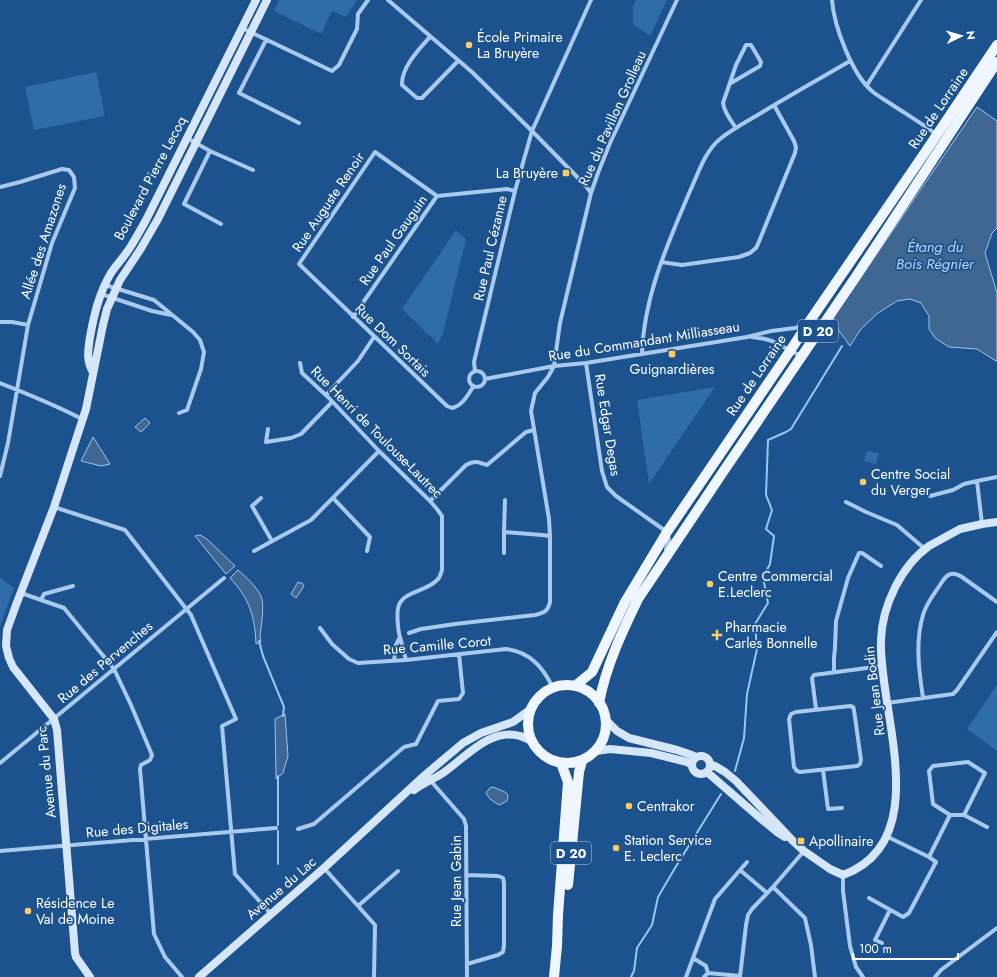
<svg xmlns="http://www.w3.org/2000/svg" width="997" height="977" font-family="Jost,sans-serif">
<rect width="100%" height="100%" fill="#1c528d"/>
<!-- green -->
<path fill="#2f6caa" d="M279,0H357L346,17L332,11L321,34L274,11Z
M636,0H667L650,36L633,24V7Z
M96,72L105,116L34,130L25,87Z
M456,230L466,239L443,333L438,344L402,309Z
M715,387L649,484L637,400Z
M867,451L879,453L876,464L864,461Z
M0,578L14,588L0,626Z
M997,685V751L967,729Z"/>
<!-- water -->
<path fill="#406791" stroke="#9cc6ef" d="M977,107L997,121V228L992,233L985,253L997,293V360L996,361L977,349L949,347L935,338L929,329V316L921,303L910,299L897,301L878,313L861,329L850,346L837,328L833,318Z
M145,418L150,423L141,432L135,427Z
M93,437L110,464L101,466L81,461Z
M200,535L207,539L235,566L226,574L195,536Z
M238,570C247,578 256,586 261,596C265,605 261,626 260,637L261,642L256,644C255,616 249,598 230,578Z
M298,582L300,583H302L304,586L296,598L291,594Z
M285,714L288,756L283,773L276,779L275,719Z
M493,787L505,792L508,795L507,801L499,805L490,799L486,793L490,788Z"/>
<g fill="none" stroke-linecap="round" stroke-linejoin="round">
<!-- stream -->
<path stroke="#9cc6ef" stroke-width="2" d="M259,641L263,656L284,707L283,716
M735,771L744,738L747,694L757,649L755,624L768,603L763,577L770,564L774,536L766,529L772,510L766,495L768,440L786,432L791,429L842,346
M278,825V776
M278,831V864
M631,977L634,971L637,948L652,925L658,897L675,868L721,794"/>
<!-- street -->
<path stroke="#a9caed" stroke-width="4" d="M388,0L472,72L532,131L586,186L591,193
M832,0C834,26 852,75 873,92C878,96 885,100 891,104C906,114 923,124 937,135
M242,28L332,71L339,65L357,29L358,14L368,0
M430,37C419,49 401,68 402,85L417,98H422L458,61
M266,40L239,93L299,123
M731,83L760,66L761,62L751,45H746L736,65L723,103C724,112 731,121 736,128
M867,85L921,0
M187,138L210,151L253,170
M210,151L184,204L221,224
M0,187L20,182L62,169L69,170L74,177L75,188L52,243L28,325L8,443L0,476
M661,262L682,265L739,257L750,253L756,248L758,244L795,153L796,147L794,141L774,105
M105,285L154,300L193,332L200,340L204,352L201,369L187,410L179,413
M101,294L152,311L171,315
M353,317L437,196
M0,322H12L28,325
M752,337L765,339L772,341L801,356
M642,353C644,296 668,243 690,191C698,174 705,151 720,139C731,130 744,123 756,116C787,97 819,79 850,61
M300,363L302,373L329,398L379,451L430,501L437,509L442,516V570C441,573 440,577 438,579C429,591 404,591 399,605C396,612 398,630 400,637
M586,363L602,471L607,487L616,496L667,532L669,540L666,549
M469 379a8 8 0 1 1 16 0a8 8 0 1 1-16 0Z
M475,371L474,362L515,191L532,131L591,0
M485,379L554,366L586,363L747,337L771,331L795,328L805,325
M0,383C28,394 56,405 82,419
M473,387C468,395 462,406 452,408L447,406L299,264L375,152L437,196L507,189L515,191
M326,395L358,361L374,337
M268,429L266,442L291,438L301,434L332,402
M977,481L997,477
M930,496L953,490L964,484L977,481L982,524
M261,498L252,506L272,541
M333,498L370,537L367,551
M505,500L504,532L542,535L550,536
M430,501L466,465C475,460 478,462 487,465L526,432L534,430
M846,502L866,512L897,525L925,549
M54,507L125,530L191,615L236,719L222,726L235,874L271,914
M504,532V553
M254,551L311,520L379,451
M21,593L64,608L114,669L131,705L152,755L150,760L141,765L140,769L154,934L165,957L182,977
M41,600L44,594L73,586
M320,628L332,644L349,659L358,663L406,660L506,649C530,652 543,667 553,688
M409,633L421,629L455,624L535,615C544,613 548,611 550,602V536L549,519L531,411L535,393L548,377L554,366L560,323L591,193L598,173L610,143L677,0
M394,661L396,645L400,637L406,660
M834,672V658L835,648L836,621L848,578L859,553H862L881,566
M923,698C919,671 915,642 923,615C926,604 934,594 940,585C946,575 951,570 962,577L997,602
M887,703L953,694L957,690L997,632
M850,706L853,707L854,710L861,760L860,764L857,766L800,772L797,771L794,767L789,719L791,714L796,712Z
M816,709L812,678L814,675L882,666
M968,762L985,773L964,815H950L933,804L929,771L933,766Z
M0,763L224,578
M823,770L828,809L842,808
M430,780L464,819L466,826L467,977
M964,815L987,827
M298,829L314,824L404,747L416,744L438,701L459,699L463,693L459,654
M0,851L276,828
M929,857L950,815
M324,868L375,925L374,977
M740,870L767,893
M466,875L498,876L503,878L504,883V946L503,952L498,955L467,964
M843,875V891L850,946L856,967L863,977
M773,887L805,918L811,945L815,977
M869,898L903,917L909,913L936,862L929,857L886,836
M358,906L398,871
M882,943L875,940L890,910
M693,958L706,966L708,973L704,977
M708,973L740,976
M686,977L715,899L747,862
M740,977L746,925L748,915L752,909L773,887L804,851
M935,977L941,970L997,928"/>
<!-- secondary -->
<path stroke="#d6e6f9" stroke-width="8" d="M93,372C86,361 88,350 90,337C94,315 99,293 111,273C117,264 125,256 131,246C136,238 141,229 146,220L256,0
M605,719L617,731L629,738L677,750L692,755L696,757
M596,751L610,749L651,753L687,762L692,765
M692 765a9 9 0 1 1 18 0a9 9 0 1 1-18 0Z
M710,765L715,766L725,772L736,781L777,824L793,841L804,851L830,869L843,875C936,841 878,709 881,640C882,606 901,566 929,546L960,529L982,524L997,522
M707,772L760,818L777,832L785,837
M414,790C423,783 434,779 443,773C465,758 490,727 520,736C524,737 528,740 532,741
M90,977L76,957L75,953L57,730L54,719L13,667L9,658L6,646L7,630L16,605L54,507L86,409L103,325L107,309L116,289L120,280L140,250L158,219L267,0
M199,977L324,868L425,775L463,743L481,733L513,722L531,709"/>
<!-- primary -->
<path stroke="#eff6ff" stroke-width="10" d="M528 724a39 39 0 1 1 78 0a39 39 0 1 1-78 0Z
M575,686L592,672L625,602L667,532L790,351L807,325L924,154L997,45
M599,703C606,666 622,632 638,599L723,472L855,278L997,62
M568,885L579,772L582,761
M554,977L557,946L558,915L568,782L561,763"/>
</g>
<!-- markers -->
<g fill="#fdcc67" stroke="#1c528d" stroke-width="1.5">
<circle cx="469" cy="45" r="4"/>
<rect x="562" y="169" width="8" height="8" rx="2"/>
<rect x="668" y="350" width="8" height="8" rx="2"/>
<circle cx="863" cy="482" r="4"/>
<circle cx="710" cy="584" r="4"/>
<path d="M715 629h4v4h4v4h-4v4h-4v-4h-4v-4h4z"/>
<circle cx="629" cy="806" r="4"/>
<rect x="797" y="837" width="8" height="8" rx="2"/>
<circle cx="616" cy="848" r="4"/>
<circle cx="28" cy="911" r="4"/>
</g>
<g text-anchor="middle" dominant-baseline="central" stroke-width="3.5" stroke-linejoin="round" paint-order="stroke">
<!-- shield labels -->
<g fill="#1c528d" stroke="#bbcbdd" stroke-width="1">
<rect x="798" y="320" width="40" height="22" rx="3"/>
<rect x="551" y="842" width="40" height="22" rx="3"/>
</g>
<g font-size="13" font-weight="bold" fill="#fff">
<text x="818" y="331">D 20</text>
<text x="571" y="853">D 20</text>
</g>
<!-- poi labels -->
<g font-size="14" fill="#fff" stroke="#1c528d" text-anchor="start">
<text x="477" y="37">École Primaire<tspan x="477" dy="16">La Bruyère</tspan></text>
<text x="558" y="173" text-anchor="end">La Bruyère</text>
<text x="672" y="369" text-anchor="middle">Guignardières</text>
<text x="871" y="474">Centre Social<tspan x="871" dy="16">du Verger</tspan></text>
<text x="718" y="576">Centre Commercial<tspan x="718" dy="16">E.Leclerc</tspan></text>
<text x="725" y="627">Pharmacie<tspan x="725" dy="16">Carles Bonnelle</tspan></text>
<text x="637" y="806">Centrakor</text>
<text x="624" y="840">Station Service<tspan x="624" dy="16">E. Leclerc</tspan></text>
<text x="809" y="841">Apollinaire</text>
<text x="36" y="903">Résidence Le<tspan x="36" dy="16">Val de Moine</tspan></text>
</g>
<!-- street labels -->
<g font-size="14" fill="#fff" stroke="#1c528d">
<text transform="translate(938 108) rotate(-56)">Rue de Lorraine</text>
<text transform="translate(612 118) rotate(-66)">Rue du Pavillon Grolleau</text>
<text transform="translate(150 178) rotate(-62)">Boulevard Pierre Lecoq</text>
<text transform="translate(328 202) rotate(-56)">Rue Auguste Renoir</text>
<text transform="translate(393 240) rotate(-55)">Rue Paul Gauguin</text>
<text transform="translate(43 241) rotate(-72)">Allée des Amazones</text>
<text transform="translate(490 248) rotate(-77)">Rue Paul Cézanne</text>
<text transform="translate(393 340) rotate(44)">Rue Dom Sortais</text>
<text transform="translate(644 341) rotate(-9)">Rue du Commandant Milliasseau</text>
<text transform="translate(756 375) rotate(-56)">Rue de Lorraine</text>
<text transform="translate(608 425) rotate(81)">Rue Edgar Degas</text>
<text transform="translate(377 432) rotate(45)">Rue Henri de Toulouse-Lautrec</text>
<text transform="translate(437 645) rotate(-5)">Rue Camille Corot</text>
<text transform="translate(105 662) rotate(-40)">Rue des Pervenches</text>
<text transform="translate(874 691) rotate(-97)">Rue Jean Bodin</text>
<text transform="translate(46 772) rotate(-96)">Avenue du Parc</text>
<text transform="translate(137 828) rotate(-5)">Rue des Digitales</text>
<text transform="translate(456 881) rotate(-90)">Rue Jean Gabin</text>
<text transform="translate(281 888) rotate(-41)">Avenue du Lac</text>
</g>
<!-- water labels -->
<g font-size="15" font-style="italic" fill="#b5d4f4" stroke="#1c528d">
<text x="935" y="247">Étang du<tspan x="935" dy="17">Bois Régnier</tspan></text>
</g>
</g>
<!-- north arrow -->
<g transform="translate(961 36) rotate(85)" stroke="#1c528d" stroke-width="3" paint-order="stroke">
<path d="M0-3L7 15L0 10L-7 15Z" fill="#ffffff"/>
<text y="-6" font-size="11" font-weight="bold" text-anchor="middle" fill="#ffffff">N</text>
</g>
<!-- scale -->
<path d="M853 953v6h105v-6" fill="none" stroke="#ffffff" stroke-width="2"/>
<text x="859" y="953" font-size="12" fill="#ffffff" stroke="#1c528d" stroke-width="3" paint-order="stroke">100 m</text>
</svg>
